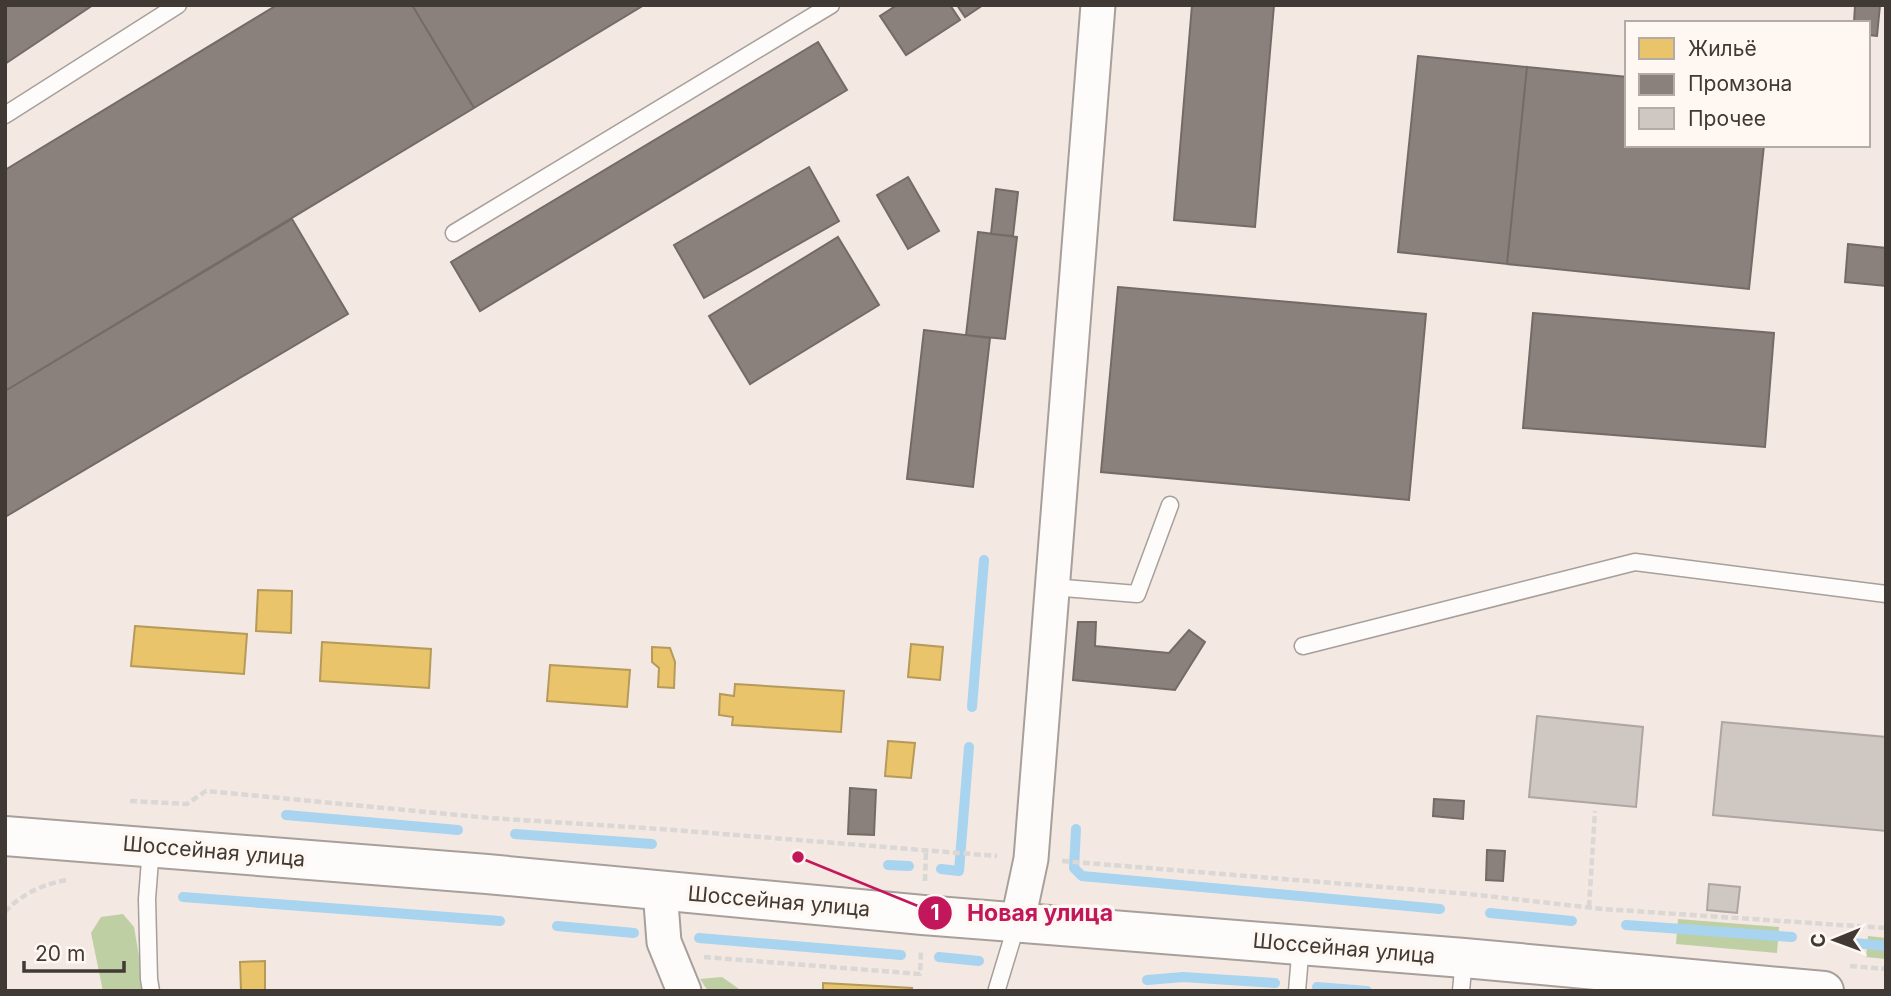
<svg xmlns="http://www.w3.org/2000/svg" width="1891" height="996" font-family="Inter,sans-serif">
<rect width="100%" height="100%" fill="#f3e8e2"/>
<!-- forest -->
<path fill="#becfa3" d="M123,914L134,927L145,991H103L91,933L101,917Z
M1678,919L1779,927L1777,953L1676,944Z
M1868,936L1886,938V959L1866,957Z
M722,977L742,991H708L700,979Z"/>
<!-- homes -->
<path fill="#e9c46a" stroke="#b69a5a" stroke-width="2" d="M258,590L292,591L291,633L256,631Z
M135,626L247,634L244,674L131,666Z
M322,642L431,649L429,688L320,681Z
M911,644L943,647L940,680L908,677Z
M652,647L670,648L675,662L674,688L658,687L659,668L652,662Z
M550,665L630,670L627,707L547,701Z
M735,684L844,691L841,732L732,725L733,717L719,715L720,694L734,696Z
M888,741L915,743L911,778L885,776Z
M265,961V991H241L240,962Z
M823,983L912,988L911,991H823Z"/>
<!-- industry -->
<path fill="#8a817c" stroke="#746b66" stroke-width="2" d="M5,5H93L5,64Z
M277,5H412L474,108L5,391V170Z
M412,5H644L474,108Z
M897,5H950L960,20L906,55L880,16Z
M957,5H983L965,17Z
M1192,5H1274L1255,227L1174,220Z
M1855,5H1880L1877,36L1868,35V23H1854Z
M818,42L847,90L480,311L451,262Z
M1418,56L1527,67L1507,264L1398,252Z
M1527,67L1627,77V145H1764L1749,289L1507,264Z
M809,167L839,221L704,298L674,245Z
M908,177L939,231L908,249L877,195Z
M996,189L1018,192L1013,236L991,234Z
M292,219L348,314L5,517V391Z
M978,232L1017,237L1005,339L966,335Z
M838,237L879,305L750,384L709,316Z
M1848,244L1886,248V286L1845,282Z
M1118,287L1426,314L1409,500L1101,472Z
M1533,313L1774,333L1765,447L1523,428Z
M924,330L990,338L973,487L907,479Z
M1078,622H1096L1095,646L1169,653L1189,630L1205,642L1175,690L1073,680Z
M850,788L876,790L874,835L848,834Z
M1434,799L1464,801L1463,819L1433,816Z
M1487,850L1505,851L1503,881L1486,880Z"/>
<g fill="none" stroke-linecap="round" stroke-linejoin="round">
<!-- stream -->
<path stroke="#a8d4ef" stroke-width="10" d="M972,707L984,560
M286,815L458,830
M1076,829L1074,868L1082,876L1440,909
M515,834L652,844
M888,865L909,866
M941,869L959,871L969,747
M183,897L500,921
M1490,913L1572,921
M1626,925L1792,937
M557,926L634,933
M699,938L901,955
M1854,943L1886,946
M939,957L979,961
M1147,980L1183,977L1275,983
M1317,987L1367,991"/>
</g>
<!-- building -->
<path fill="#cfc7c1" stroke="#ada6a1" stroke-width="2" d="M1537,716L1643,727L1636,807L1529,797Z
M1722,722L1886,737V831L1713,815Z
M1709,884L1740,887L1737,913L1707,910Z"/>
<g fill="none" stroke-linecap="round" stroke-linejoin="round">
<defs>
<path id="lane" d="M5,115L178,5
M454,233L831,5
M1052,587L1137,594L1170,505
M1303,646L1635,562L1886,594
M151,847L147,899L149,979L151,991
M997,989L1017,923
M1297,991L1301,944
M1461,991L1464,958"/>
<path id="street" d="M660,890L664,942L684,991
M1018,920L1031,859L1098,5"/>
<path id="secondary" d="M5,836L487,874L923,915L1464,958L1824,991"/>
</defs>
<!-- lane casing -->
<use href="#lane" stroke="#a79f9a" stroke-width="19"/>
<!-- street casing -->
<use href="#street" stroke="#a79f9a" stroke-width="37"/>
<!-- secondary casing -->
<use href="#secondary" stroke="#a79f9a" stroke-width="42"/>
<!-- path -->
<path stroke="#dad7d5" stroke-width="4.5" stroke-dasharray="7 3.5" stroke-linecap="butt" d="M130,801L187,804L206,791L490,818L661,829L997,856
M1062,861L1469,894L1603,909L1886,928
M925,881L926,851
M1589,907L1595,811
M5,912C21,894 45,883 68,880
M704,957L920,974L921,951
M1850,966L1886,969"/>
<!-- lane -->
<use href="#lane" stroke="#fdfcfb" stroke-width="16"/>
<!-- street -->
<use href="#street" stroke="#fdfcfb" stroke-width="33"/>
<!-- secondary -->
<use href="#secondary" stroke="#fdfcfb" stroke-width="38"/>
</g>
<g text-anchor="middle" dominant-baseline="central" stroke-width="7" stroke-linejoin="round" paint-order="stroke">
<!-- street labels -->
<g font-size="21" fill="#403934" stroke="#fef7f2">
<text transform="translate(214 851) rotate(5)">Шоссейная улица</text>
<text transform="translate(779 901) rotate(5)">Шоссейная улица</text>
<text transform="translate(1344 948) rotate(5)">Шоссейная улица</text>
</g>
</g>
<!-- callouts -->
<path fill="none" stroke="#c2185b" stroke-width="2.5" d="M798 857L935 913"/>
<g fill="#c2185b" stroke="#fef7f2" stroke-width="2.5">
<circle cx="798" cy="857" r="7"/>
<circle cx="935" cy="913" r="18"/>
</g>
<g font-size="21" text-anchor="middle" font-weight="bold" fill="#fff">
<text x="935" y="920">1</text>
</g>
<g font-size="23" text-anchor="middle" font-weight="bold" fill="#c2185b" stroke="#fef7f2" stroke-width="7" stroke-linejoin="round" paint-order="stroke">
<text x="1040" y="921">Новая улица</text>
</g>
<!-- border -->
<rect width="1891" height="996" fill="none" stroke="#403934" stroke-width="14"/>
<!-- legend -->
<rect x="1625" y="21" width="245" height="126" fill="#fef7f2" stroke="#b2aba6" stroke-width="2"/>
<rect x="1639" y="38" width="35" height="21" fill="#e9c46a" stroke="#b2aba6" stroke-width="2"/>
<text x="1688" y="56" font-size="21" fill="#403934">Жильё</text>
<rect x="1639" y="74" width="35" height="21" fill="#8a817c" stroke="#b2aba6" stroke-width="2"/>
<text x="1688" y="91" font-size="21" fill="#403934">Промзона</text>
<rect x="1639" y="108" width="35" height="21" fill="#cfc7c1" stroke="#b2aba6" stroke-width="2"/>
<text x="1688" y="126" font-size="21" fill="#403934">Прочее</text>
<!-- north arrow -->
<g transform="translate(1835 940) rotate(269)" stroke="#fef7f2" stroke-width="5" paint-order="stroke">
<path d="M0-5L12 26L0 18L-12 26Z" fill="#403934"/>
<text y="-10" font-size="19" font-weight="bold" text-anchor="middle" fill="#403934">С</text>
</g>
<!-- scale -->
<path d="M24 961v10h100v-10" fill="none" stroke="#403934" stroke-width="3.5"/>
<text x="35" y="961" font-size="21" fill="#403934" stroke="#fef7f2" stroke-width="5" paint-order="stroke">20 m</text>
</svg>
